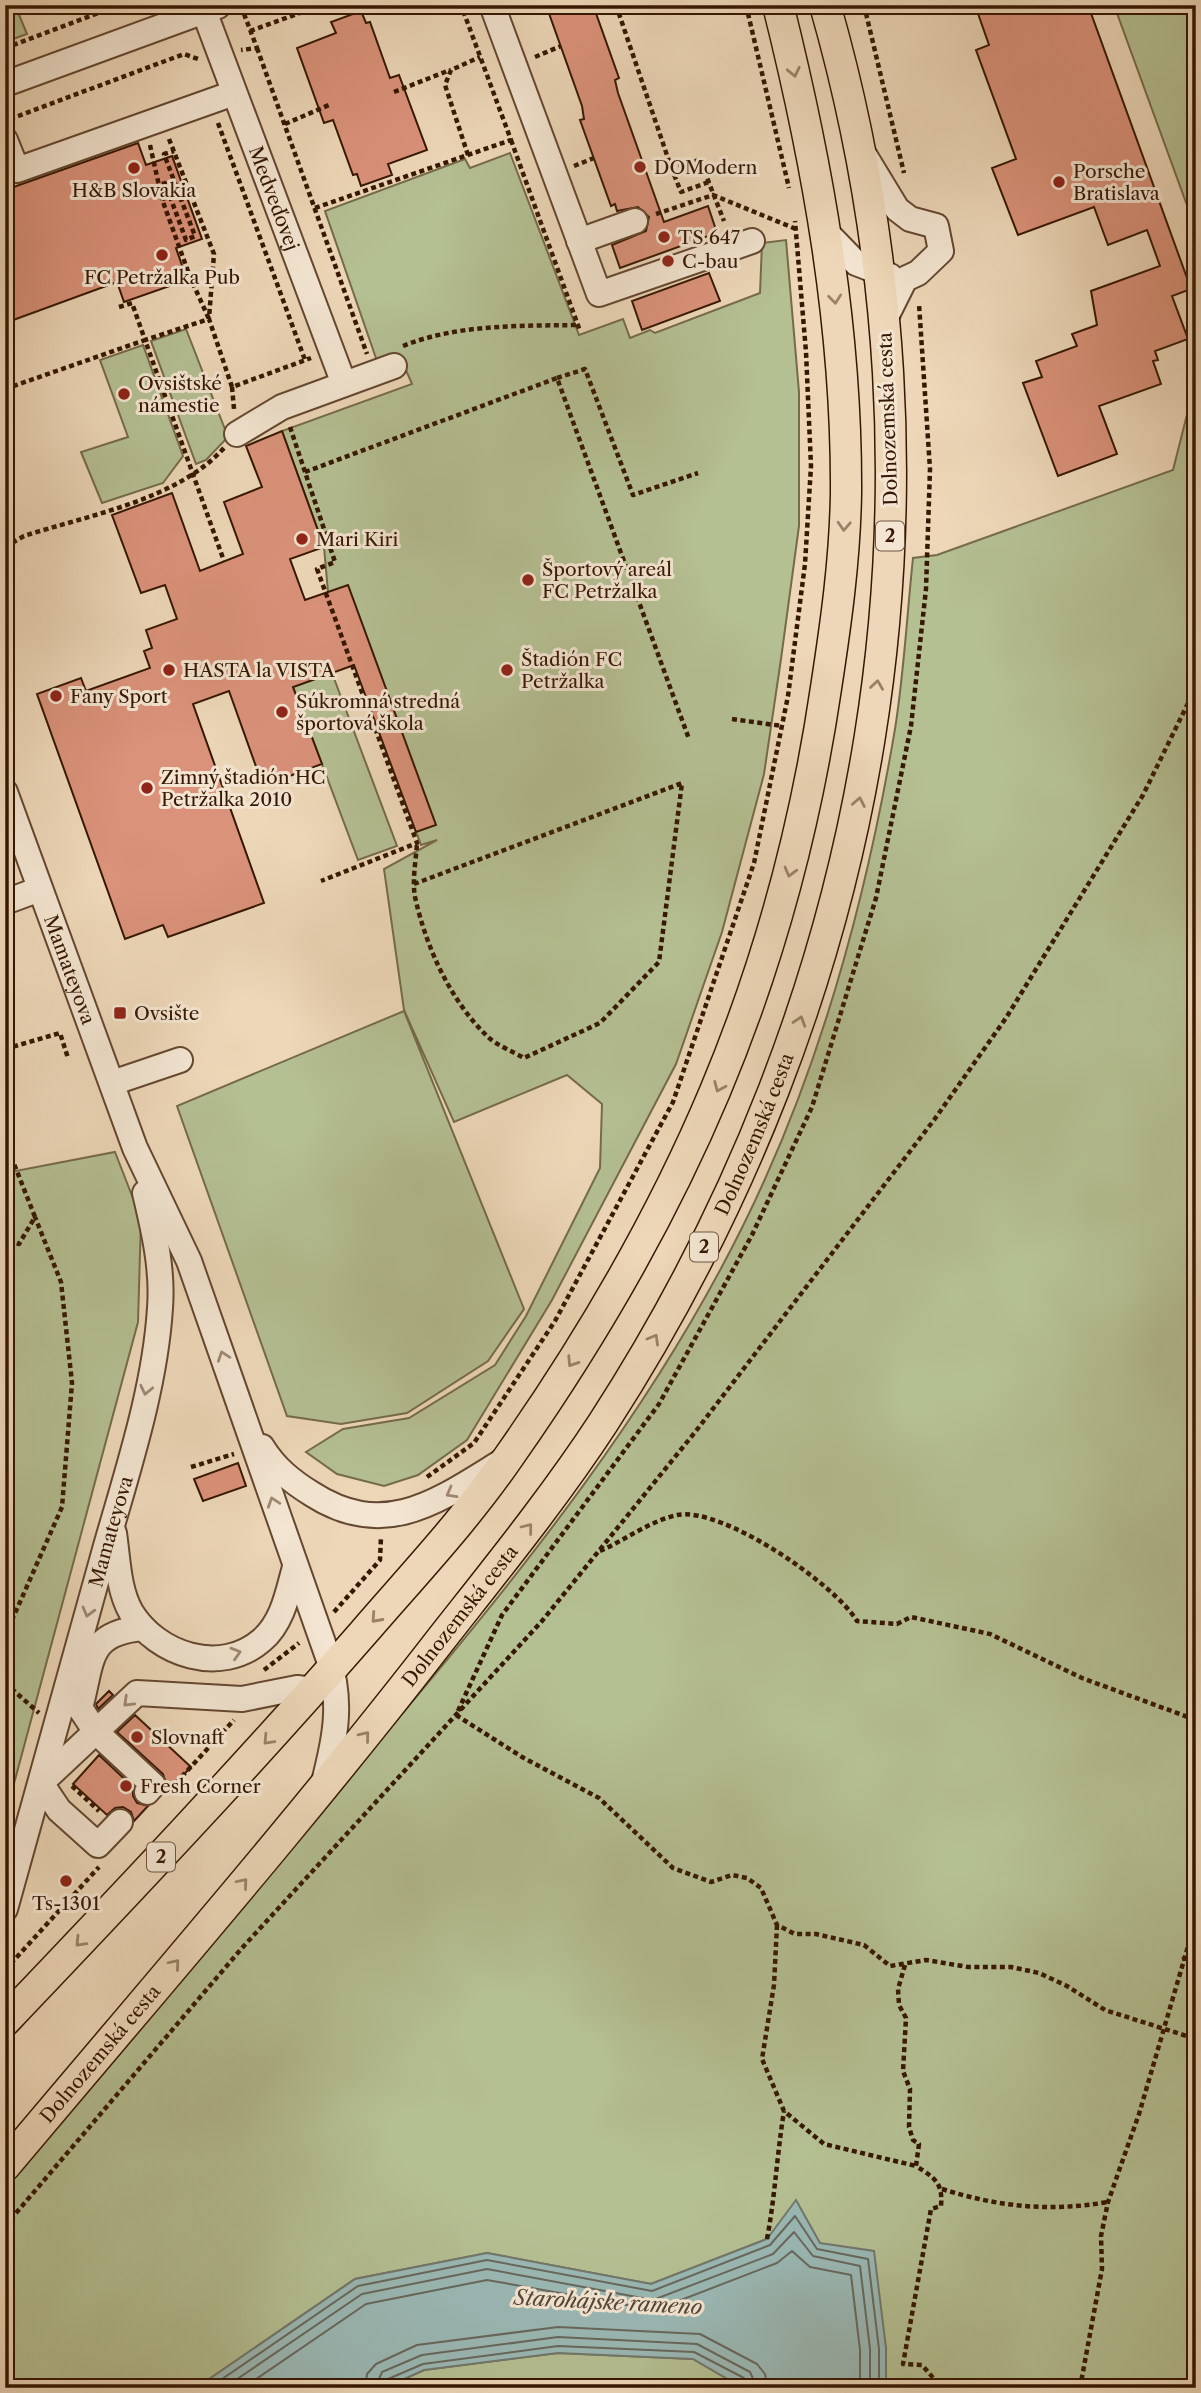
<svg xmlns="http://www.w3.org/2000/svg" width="1201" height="2393" font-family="'Libre Caslon Text',serif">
<rect width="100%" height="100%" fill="#edd7b8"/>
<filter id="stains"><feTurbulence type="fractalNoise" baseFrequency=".00286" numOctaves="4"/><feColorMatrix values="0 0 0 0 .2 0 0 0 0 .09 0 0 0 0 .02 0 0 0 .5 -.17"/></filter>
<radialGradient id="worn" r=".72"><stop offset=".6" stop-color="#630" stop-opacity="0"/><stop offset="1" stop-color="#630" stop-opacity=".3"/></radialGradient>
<!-- green -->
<path fill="#b4bf92" stroke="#756b4a" stroke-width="2" d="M5,5H15L27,34L5,42Z
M1114,5H1196V230Z
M510,153L579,335L623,319L630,338L650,330L655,333L760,293L762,243L786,240L799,392V526L781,659L764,774L722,932L676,1064L552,1300L467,1440L418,1475L384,1486L337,1474L306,1452L343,1429L409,1418L495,1365L526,1316L600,1168L602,1104L567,1075L454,1122L404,1010L384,869L437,840L421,845L328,592L324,547L282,431L412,384L399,354L377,361L325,211L465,159L470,168Z
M186,329L228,437L206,460L196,464L151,341Z
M143,345L183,456L163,483L102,503L81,452L128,437L100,360Z
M1196,379V2388H886V2348L767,2239L651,2284L487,2253L355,2279L196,2388H5V2187C120,2049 235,1912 351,1775C507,1589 665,1403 765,1179C829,1037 869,883 895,729C904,673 907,614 913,558L937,555L1173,470Z
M332,673L397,846L358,860L293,687Z
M404,1011L524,1309L488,1361L407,1413L341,1424L287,1416L177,1106Z
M115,1152L141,1219L138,1322L5,1817V1173Z
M558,2353L693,2359L743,2388H384L424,2370Z"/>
<!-- water -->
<path fill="#9ab8b4" stroke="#72786d" stroke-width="2" d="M796,2200L820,2243L874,2251L886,2348V2388H743L693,2359L558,2353L424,2370L384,2388H196L355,2279L487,2253L651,2284L767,2239Z"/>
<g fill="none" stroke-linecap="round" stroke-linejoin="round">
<!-- shore -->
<path stroke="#68685c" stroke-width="2" d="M209,2388L358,2286L487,2260L652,2291L770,2245L795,2216L817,2249L868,2259L879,2349V2388
M224,2388L362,2294L487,2269L653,2300L773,2254L794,2232L813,2256L860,2266L870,2349V2388
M243,2388L366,2304L487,2280L655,2310L777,2263L792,2251L810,2267L851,2275L860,2350V2388
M365,2388L367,2374L376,2364L417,2345L558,2327L700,2334L757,2364L765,2374L768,2388
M375,2388L382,2372L422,2355L558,2337L697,2344L750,2372L757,2388
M384,2388L388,2379L423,2364L558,2346L694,2352L744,2378L748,2388"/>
</g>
<!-- building -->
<path fill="#da927a" stroke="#361703" stroke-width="2" d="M546,5H593L619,78L615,80L618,93L664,222L708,206L717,233L620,268L612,245L646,231L649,217L638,207L617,211L615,204L611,206L580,120L584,119L582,106Z
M975,5H1088L1191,289L1172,296L1188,339L1155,351L1158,360L1153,361L1161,384L1099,406L1117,454L1058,476L1023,383L1042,377L1036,361L1077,346L1072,334L1097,325L1091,291L1160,266L1147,230L1108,245L1094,207L1018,235L992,168L1016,159L976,50L989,45Z
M361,11L366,23L370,22L390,78L399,75L427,150L388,164L392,175L361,186L357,174L353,175L333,120L324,123L297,48L336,33L331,22Z
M138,143L146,165L172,156L202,239L176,248L187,280L124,302L117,282L5,323V190Z
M709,273L720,301L642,330L632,301Z
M282,431L324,547L290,559L305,600L348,585L436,825L416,832L354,665L293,687L322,764L263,786L229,691L193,704L264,903L168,937L163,925L125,939L37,694L81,678L86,691L150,668L144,651L152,648L146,630L177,619L165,585L141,593L112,515L172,493L200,571L243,554L224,502L262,487L246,446Z
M238,1463L246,1486L203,1501L194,1479Z
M109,1691L113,1695L98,1709L96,1704Z
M135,1715L191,1767L168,1791L163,1774L117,1732Z
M99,1755L133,1787V1796L137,1803L148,1806L134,1821L131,1812L123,1807L115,1808L107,1815L73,1784Z"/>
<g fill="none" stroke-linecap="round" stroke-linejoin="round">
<defs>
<g id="minor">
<path d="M492,5L599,294L752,241"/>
<path id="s1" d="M204,11L344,384"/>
<path d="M5,84L218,6"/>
<path d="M5,140L17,170L234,93"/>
<path d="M863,153L897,209L910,219L936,226L941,251L918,273L905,279L885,319"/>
<path d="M826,232L856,263L890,276"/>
<path d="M579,241L635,221"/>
<path d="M237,434L282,407L394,366"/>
<path id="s2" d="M5,792L135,1148L189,1261L328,1657C343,1703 335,1740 323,1786"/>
<path d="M5,902L40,889"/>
<path d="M112,1083L180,1060"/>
<path d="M262,1447C275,1468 291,1481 312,1494C385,1541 438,1501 503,1461"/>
<path d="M114,1533C118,1560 118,1589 131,1612C157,1655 221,1676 262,1640C283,1622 288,1592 295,1567"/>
<path d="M143,1628C86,1633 93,1661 80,1708L96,1732L153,1785L147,1792"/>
<path d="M120,1822L98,1845L59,1810L41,1783L137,1693L242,1699L297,1688L314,1690"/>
<path id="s3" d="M5,1909C39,1788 73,1667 106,1546C128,1469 155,1388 160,1308C163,1269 154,1231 145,1193"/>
</g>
<g id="major">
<path d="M5,2021C127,1893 248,1765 364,1632C414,1574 467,1518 510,1455C679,1214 783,980 826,688C836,623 845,559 846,493C847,328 818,165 778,5"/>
<path id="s4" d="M5,2166C152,1991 302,1819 442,1638C497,1568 554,1498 603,1423C878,998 965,494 825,5"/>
</g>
</defs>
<!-- minor casing -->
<use href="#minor" stroke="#644730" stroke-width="28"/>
<!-- major casing -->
<use href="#major" stroke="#361703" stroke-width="33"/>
<!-- path -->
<path stroke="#361703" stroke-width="4.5" stroke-dasharray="5 3.5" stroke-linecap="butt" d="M616,5L671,167L700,160L724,221
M746,5L789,188
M864,5L904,173
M241,6L257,48L241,50
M250,31L322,5
M5,48L120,5
M257,48L367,354
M535,57L561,46
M394,92L450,70
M10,119L184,54L198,59
M218,123L305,360
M285,124L329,105
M169,139L214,254L209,318
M511,140L580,331
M150,145L162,199L190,277L209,319
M468,155L445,85L451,70L480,57
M574,166L594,158
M671,167L681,192L709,182
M162,199L179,194L164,154L174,151
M315,208L511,140L461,5
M656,214L713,195L796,229
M119,307L132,303L145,340L209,319L232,387L311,358
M403,346C457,324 520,326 578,325
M557,378L585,369L633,495L698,473
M232,387L234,409
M5,389L145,340L224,561
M290,427L335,562L317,569L417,843L321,881
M305,472L557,378L689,739
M5,547L24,536C89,515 177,500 224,448
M732,719L782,726
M414,884L682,783L659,962L600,1023L524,1058C512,1051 496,1045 487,1036C450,1000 426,947 415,897C412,880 416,860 417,843
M5,1049L60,1033L68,1058
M5,1141L35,1217L19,1244L5,1240
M191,1467L234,1454
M427,1477L474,1443L555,1321L673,1102L754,863L788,696L805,564L811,466L806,352L795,221
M600,1551C625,1540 650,1521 677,1515C722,1506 835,1584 857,1621L897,1624L911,1617L990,1634L1082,1678L1196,1720
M334,1612L380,1560L381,1537
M5,1636L62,1507L72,1383L61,1282L35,1217
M264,1670L299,1643
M5,1683L39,1713
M458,1711L502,1615L659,1404L752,1235L812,1107L876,898L911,726L926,589L930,469L919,304
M456,1715L522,1757L599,1798L673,1868L711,1882L732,1875L747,1878L761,1888L777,1925L795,1934H816L864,1945L890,1966L926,1960L968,1967H1011L1039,1973L1067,1986L1105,2010L1196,2039
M176,1783L234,1720
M72,1786L99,1811
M777,1925L774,1985L762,2059L784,2111L824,2144L916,2166
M1182,1959L1196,1956
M905,1965L898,1989L899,2005L906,2018L903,2071L910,2089L909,2127L913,2140L919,2144L916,2166C935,2178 943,2183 941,2206L931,2209L903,2364L922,2365L942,2388
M5,1970L99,1867
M942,2189C999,2207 1050,2212 1108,2202
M5,2226L242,1948L542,1621L696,1431L934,1120L1006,1018L1143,795L1196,687
M767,2239C775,2197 777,2154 784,2111
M1080,2388L1102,2269L1101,2236L1108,2202L1139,2114L1196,1919"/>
<!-- minor -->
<use href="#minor" stroke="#f3e5d1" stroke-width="24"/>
<!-- major -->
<use href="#major" stroke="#edd7b8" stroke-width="30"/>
<!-- path-bridge -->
<path stroke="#361703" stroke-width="4.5" stroke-dasharray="5 3.5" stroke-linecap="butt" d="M154,187L165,183L186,240L195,236L179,194"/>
</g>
<!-- one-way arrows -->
<defs><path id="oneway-chevron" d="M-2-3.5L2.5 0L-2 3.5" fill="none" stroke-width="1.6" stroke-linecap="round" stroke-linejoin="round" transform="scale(1.75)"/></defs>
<g stroke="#9b8167">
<use href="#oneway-chevron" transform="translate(794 72) rotate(78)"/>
<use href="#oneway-chevron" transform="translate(835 299) rotate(84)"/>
<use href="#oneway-chevron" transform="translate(844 526) rotate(93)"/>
<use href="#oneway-chevron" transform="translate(877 685) rotate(-82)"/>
<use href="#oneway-chevron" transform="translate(859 802) rotate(-79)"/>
<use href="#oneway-chevron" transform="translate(790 872) rotate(105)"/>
<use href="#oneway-chevron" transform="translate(800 1021) rotate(-72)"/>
<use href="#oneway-chevron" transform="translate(719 1087) rotate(113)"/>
<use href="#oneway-chevron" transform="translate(654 1339) rotate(-60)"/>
<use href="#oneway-chevron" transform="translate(572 1362) rotate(123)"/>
<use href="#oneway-chevron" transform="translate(528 1528) rotate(-52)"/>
<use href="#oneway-chevron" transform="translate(376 1618) rotate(132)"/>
<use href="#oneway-chevron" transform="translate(365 1736) rotate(-51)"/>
<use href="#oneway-chevron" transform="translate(268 1740) rotate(133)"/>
<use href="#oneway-chevron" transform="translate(243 1883) rotate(-50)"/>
<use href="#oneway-chevron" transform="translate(80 1942) rotate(134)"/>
<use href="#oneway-chevron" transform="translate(175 1964) rotate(-50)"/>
</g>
<g stroke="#9e8874">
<use href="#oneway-chevron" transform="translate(223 1356) rotate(-109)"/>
<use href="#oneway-chevron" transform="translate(146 1390) rotate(102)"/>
<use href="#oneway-chevron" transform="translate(451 1493) rotate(151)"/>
<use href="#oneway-chevron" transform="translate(273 1502) rotate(-109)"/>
<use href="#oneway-chevron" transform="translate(88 1612) rotate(105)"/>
<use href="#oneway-chevron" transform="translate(236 1653) rotate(-17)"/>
<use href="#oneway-chevron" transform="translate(128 1702) rotate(136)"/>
</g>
<!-- markers -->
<g fill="#8f2418" stroke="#f3e5d1" stroke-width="2.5">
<circle cx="640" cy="167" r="7"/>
<circle cx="134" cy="168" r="7"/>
<circle cx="1059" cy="182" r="7"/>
<circle cx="664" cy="237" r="7"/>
<circle cx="162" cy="255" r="7"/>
<circle cx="668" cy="261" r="7"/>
<circle cx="124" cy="394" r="7"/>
<circle cx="302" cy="539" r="7"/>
<circle cx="528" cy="580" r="7"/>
<circle cx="169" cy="670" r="7"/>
<circle cx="507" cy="670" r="7"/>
<circle cx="56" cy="696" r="7"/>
<circle cx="282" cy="712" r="7"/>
<circle cx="147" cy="788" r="7"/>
<rect x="113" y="1006" width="14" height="14" rx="3.5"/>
<circle cx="137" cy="1737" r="7"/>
<circle cx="126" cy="1786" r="7"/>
<circle cx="66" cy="1881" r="7"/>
</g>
<g text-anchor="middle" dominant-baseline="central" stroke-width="6" stroke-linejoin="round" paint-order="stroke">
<!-- shield labels -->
<g fill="#f3e5d1" stroke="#6f5541" stroke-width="2">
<rect x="876" y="521.5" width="28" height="29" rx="5"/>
<rect x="690" y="1232.5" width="28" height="29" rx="5"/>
<rect x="147" y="1842.5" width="28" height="29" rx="5"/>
</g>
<g font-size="18" font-weight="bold" fill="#361703">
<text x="890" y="536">2</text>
<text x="704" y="1247">2</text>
<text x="161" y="1857">2</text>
</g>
<!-- poi labels -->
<g font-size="19" fill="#361703" stroke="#f3e5d1" text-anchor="start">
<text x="654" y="167">DOModern</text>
<text x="1073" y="171">Porsche<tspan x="1073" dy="22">Bratislava</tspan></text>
<text x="134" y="190" text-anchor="middle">H&amp;B Slovakia</text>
<text x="678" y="237">TS 647</text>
<text x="682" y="261">C-bau</text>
<text x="162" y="277" text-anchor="middle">FC Petržalka Pub</text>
<text x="138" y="383">Ovsištské<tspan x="138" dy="22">námestie</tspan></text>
<text x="316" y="539">Mari Kiri</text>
<text x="542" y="569">Športový areál<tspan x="542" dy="22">FC Petržalka</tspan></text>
<text x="521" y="659">Štadión FC<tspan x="521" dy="22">Petržalka</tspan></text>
<text x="183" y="670">HASTA la VISTA</text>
<text x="70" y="696">Fany Sport</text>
<text x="296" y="701">Súkromná stredná<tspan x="296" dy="22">športová škola</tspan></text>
<text x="161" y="777">Zimný štadión HC<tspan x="161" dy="22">Petržalka 2010</tspan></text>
<text x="134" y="1013">Ovsište</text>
<text x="151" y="1737">Slovnaft</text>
<text x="140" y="1786">Fresh Corner</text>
<text x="66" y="1903" text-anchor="middle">Ts-1301</text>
</g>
<!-- street labels -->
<g font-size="19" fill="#361703" stroke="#f3e5d1">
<text stroke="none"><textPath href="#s1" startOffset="200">Medveďovej</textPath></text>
<text transform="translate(888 419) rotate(-92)">Dolnozemská cesta</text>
<text stroke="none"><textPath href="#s2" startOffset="189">Mamateyova</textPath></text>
<text stroke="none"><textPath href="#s4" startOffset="1281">Dolnozemská cesta</textPath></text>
<text stroke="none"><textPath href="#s3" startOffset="392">Mamateyova</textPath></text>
<text stroke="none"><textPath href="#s4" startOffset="714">Dolnozemská cesta</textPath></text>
<text stroke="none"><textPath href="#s4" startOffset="147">Dolnozemská cesta</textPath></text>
</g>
<!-- water labels -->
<g font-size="21" font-style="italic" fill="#544738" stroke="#f3e5d1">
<text transform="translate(608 2302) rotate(3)">Starohájske rameno</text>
</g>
</g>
<!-- margin -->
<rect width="1201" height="2393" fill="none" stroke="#edd7b8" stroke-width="28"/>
<rect x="7" y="7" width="1187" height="2379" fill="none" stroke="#361703" stroke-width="3.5"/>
<rect x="14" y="14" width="1173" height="2365" fill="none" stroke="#361703" stroke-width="2"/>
<rect width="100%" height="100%" filter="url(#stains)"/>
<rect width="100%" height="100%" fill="url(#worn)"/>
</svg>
